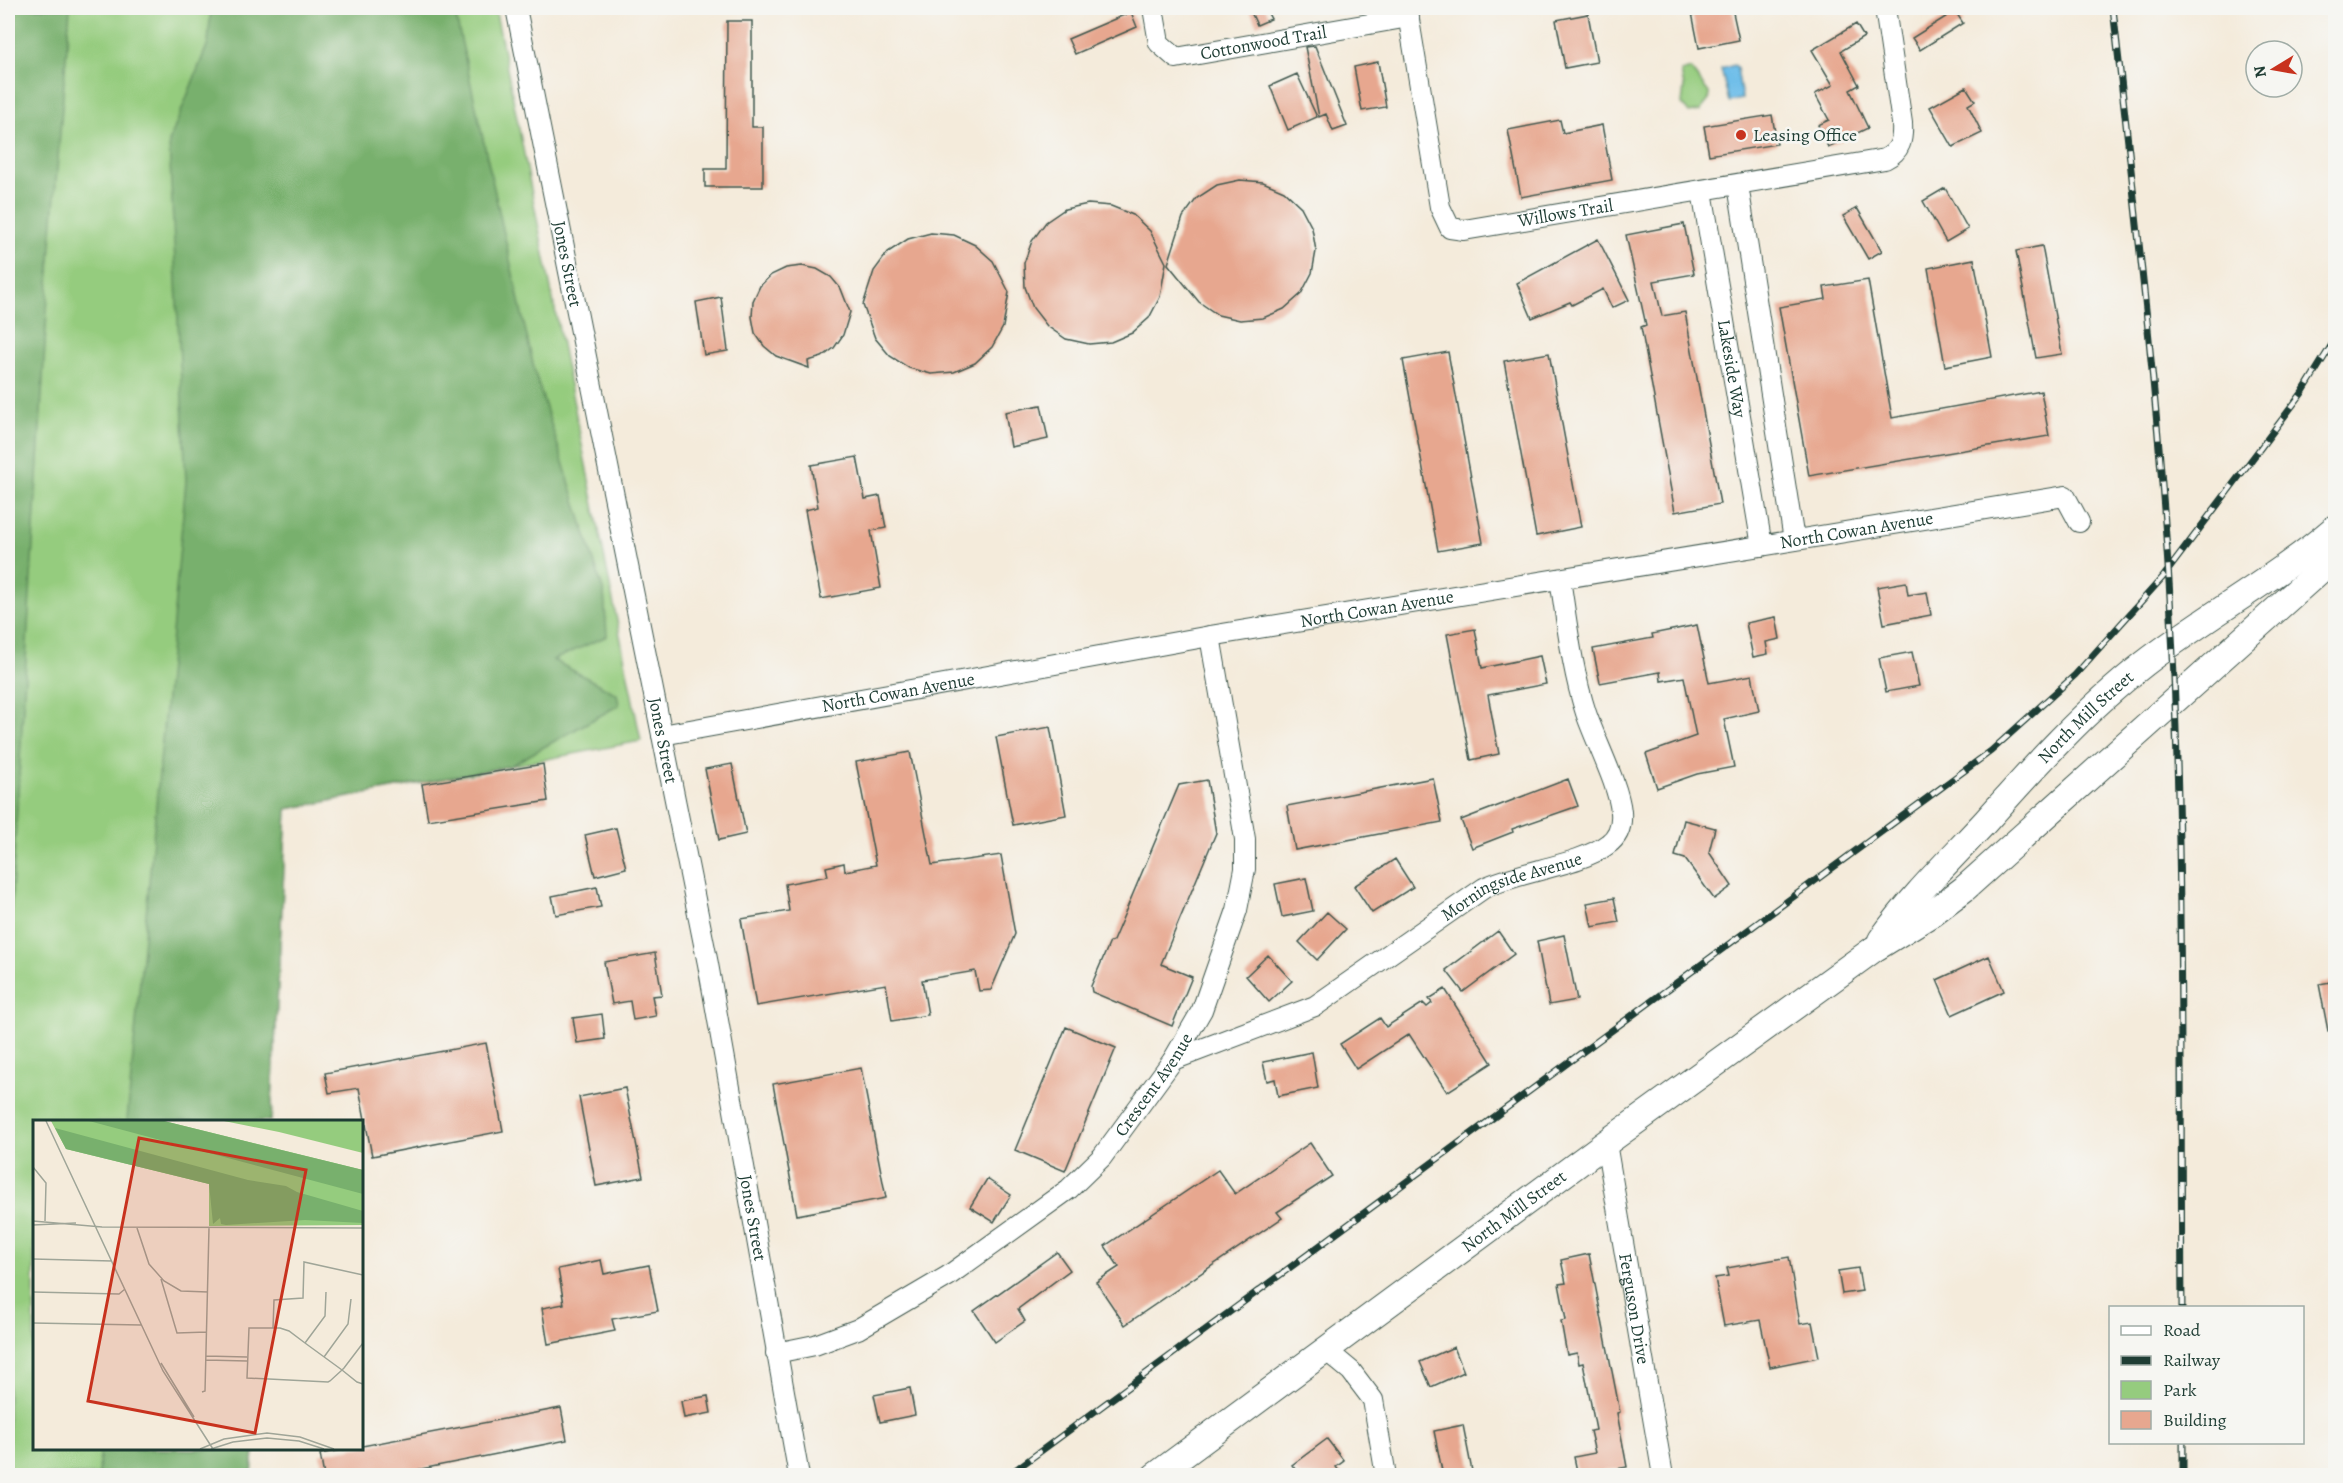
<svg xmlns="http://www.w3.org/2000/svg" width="2343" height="1483" font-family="Alegreya,serif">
<rect width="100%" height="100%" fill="#f6f6f2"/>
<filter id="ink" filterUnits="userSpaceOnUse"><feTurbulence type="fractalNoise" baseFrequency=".0167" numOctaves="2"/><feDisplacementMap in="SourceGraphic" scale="12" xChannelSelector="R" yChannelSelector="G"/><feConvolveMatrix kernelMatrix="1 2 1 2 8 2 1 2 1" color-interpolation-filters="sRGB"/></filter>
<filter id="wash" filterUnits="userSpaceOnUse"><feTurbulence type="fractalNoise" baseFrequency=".008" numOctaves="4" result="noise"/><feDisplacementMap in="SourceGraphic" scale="24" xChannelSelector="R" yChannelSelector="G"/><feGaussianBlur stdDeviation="1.35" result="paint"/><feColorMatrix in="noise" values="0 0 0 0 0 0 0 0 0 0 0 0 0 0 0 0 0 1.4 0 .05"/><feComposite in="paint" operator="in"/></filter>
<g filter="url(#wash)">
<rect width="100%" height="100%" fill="#f4ebdb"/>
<!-- green -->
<path fill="#95cc7e" stroke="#5a8459" stroke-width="1.5" d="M8,8H495L641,741L287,809L271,1121L34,1122V1448L254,1449L252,1475H8Z
M1691,69L1709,93V100L1700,111L1689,113L1682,104L1684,86L1681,72Z"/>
<!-- forest -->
<path fill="#78b06d" stroke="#4c7650" stroke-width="1.5" d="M8,8H70L51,245L8,959Z
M211,8H454L535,373L604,593L607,636L553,660L617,694L619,705L510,766L287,809L271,1121H127L186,481L169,142L208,43Z
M100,1449H254L252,1475H99Z"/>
<!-- water -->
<path fill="#6ebee9" stroke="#467e8e" stroke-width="1.5" d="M1734,65L1737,68L1742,99L1729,102L1721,69Z"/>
<g id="blocks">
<!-- building -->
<path fill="#e7a78f" d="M1249,8H1265L1271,19L1257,25Z
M1691,8H1732L1739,40L1699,48Z
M1955,11L1963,23L1920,50L1912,38Z
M1131,12L1137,27L1075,54L1068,39Z
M1588,14L1597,62L1565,68L1556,20Z
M727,21H752V127H763V187H705V169H726Z
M1856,24L1864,37L1841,51L1859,85L1850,90L1868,128L1828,147L1818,125L1829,120L1815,94L1833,85L1812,50Z
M1315,46L1347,126L1333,131L1326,114L1319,117L1305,47Z
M1378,62L1386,107L1362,111L1354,67Z
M1297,74L1317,117L1288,130L1270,86Z
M1966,87L1975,101L1968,105L1982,133L1953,147L1930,107Z
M1772,115L1777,144L1709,155L1704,126Z
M1560,120L1563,133L1602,125L1612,180L1521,197L1508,130Z
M1240,180L1263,182L1284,191L1301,207L1312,228L1316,251L1312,273L1301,294L1284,309L1263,318L1240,320L1218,315L1199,302L1168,264L1183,217L1197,198L1217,185Z
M1945,188L1968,229L1946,242L1923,201Z
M1088,204L1111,206L1133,215L1150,231L1166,263L1160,297L1149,318L1132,333L1111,342L1089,344L1066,339L1047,326L1033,308L1025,287L1024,263L1032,241L1046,222L1065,209Z
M1857,208L1882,251L1868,259L1843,216Z
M1684,224L1694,274L1654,281L1662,316L1685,312L1720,504L1675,512L1641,327L1646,325L1626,235Z
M931,233L954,235L975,245L993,261L1009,292L1003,327L992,347L975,363L954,372L931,374L909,368L890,356L875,338L863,305L874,271L888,252L908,239Z
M1598,239L1629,300L1612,308L1603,289L1572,305L1570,302L1532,318L1517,283Z
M2042,246L2062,354L2036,358L2016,251Z
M1974,259L1992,357L1945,366L1928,268Z
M802,266L817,269L831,277L841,289L850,312L843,335L834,348L822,357L808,361L809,368L776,356L764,346L755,333L752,317L753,301L760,286L771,275L786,268Z
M1868,280L1892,418L2041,391L2049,436L1809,476L1779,307L1826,299L1824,287Z
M721,297L728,351L704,355L696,302Z
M1448,352L1483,543L1438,551L1403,360Z
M1549,353L1581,527L1536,536L1504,361Z
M1041,405L1048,439L1011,447L1005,412Z
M857,457L865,499L880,496L886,528L871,531L881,588L821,599L805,510L818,507L811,465Z
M1906,582L1908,595L1927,592L1931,615L1884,624L1877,587Z
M1776,617L1780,639L1766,642L1768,654L1753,657L1746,623Z
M1697,625L1709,683L1752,675L1759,711L1724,719L1734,767L1697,774L1657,788L1646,754L1696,736L1684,677L1661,681L1660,672L1600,683L1593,649L1653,638L1652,634Z
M1475,629L1482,668L1540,656L1546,684L1488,695L1499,754L1471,760L1447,634Z
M1912,652L1919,686L1886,692L1879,658Z
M1050,727L1066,815L1013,825L996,737Z
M910,752L932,865L1001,855L1015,934L991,990L979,991L975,971L922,980L928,1015L892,1021L886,984L756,1006L741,919L789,911L785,884L828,876L826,867L844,863L845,871L876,865L856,762Z
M543,764L548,801L428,820L422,784Z
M732,764L746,834L719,840L705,769Z
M1433,778L1442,822L1295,850L1287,806Z
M1568,779L1578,806L1512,829L1513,832L1472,848L1461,820Z
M1207,780L1216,833L1161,964L1192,977L1172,1026L1092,992L1091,986L1110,942L1113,941L1179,785Z
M1684,820L1715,828L1709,852L1732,886L1714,899L1685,859L1675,856Z
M616,828L626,868L595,876L585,835Z
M1395,859L1413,887L1372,913L1354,886Z
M1306,878L1313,911L1282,917L1275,884Z
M597,887L601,907L556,915L552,896Z
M1614,898L1619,922L1592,927L1587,903Z
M1327,912L1346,929L1317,960L1299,942Z
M1498,931L1514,954L1463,992L1446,970Z
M1564,935L1577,1000L1549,1005L1537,941Z
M655,953L662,995L652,996L656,1016L633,1020L630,1001L612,1004L604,962Z
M1268,955L1292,981L1269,1002L1246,976Z
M1989,956L2004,991L1952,1015L1937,980Z
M2336,981V1030L2328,1031L2319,984Z
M1445,989L1492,1063L1447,1092L1409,1034L1356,1069L1340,1044L1380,1018L1386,1027L1423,1003L1427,1007L1432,1003L1429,999Z
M602,1014L605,1039L577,1043L573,1018Z
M1066,1027L1116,1048L1065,1171L1015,1150Z
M486,1043L503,1131L372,1156L359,1088L329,1093L325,1073Z
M1312,1052L1318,1088L1278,1096L1275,1079L1267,1081L1263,1062Z
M861,1068L886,1198L797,1215L773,1084Z
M625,1088L643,1177L596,1186L579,1097Z
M1310,1143L1332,1176L1277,1212L1282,1218L1125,1325L1096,1282L1119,1267L1105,1246L1218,1170L1235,1194Z
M987,1179L1011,1195L994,1222L970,1207Z
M1057,1252L1070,1270L1018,1309L1025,1321L995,1342L974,1311Z
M1589,1254L1620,1412L1617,1413L1627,1467L1578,1476L1574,1457L1595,1453L1590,1431L1596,1430L1583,1363L1579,1364L1577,1353L1567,1355L1561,1321L1566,1320L1559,1284L1566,1283L1561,1260Z
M1789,1257L1800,1324L1812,1322L1819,1357L1770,1367L1760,1320L1724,1326L1715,1278L1729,1276L1727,1268Z
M601,1260L604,1274L649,1265L658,1311L612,1319L615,1331L548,1344L542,1308L564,1304L558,1269Z
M1858,1268L1862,1291L1842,1294L1838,1271Z
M1454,1347L1464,1372L1431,1387L1420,1362Z
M910,1388L915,1415L880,1422L874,1395Z
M708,1396L711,1413L684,1418L681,1401Z
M561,1408L567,1440L386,1476H324L320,1454Z
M1463,1425L1472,1471L1443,1476L1434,1431Z
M1327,1439L1344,1461L1336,1467L1343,1476H1300L1292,1465Z"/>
</g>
</g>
<g filter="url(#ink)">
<use href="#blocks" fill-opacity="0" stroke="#3f574d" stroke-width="1.5"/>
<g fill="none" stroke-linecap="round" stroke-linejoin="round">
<defs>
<g id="minor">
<path id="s1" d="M516,8L708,964L799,1476"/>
<path id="s2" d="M1153,8L1159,43L1176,58L1409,17"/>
<path id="s3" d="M1407,8L1440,207L1450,228L1464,230L1885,159C1901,151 1903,139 1902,123L1885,8"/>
<path d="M1738,185L1794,540"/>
<path id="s4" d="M1702,191L1762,546"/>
<path id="s5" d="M662,735L1210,636L2065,496L2079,522"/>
<path id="s6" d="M1173,1060L1315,1006L1484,888C1520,871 1581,865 1608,844C1619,836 1622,824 1621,812C1619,786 1595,740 1586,713C1572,670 1567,623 1560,579"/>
<path id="s7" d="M1606,1143L1663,1476"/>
<path d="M1327,1351L1351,1371L1373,1400L1386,1476"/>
<path id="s8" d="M776,1353L815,1345L858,1329L948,1276L1069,1189L1102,1157L1173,1060L1202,1010L1237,910L1245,869V839L1210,636"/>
</g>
<g id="major">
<path id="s9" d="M1881,940C1912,896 1950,860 1986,821C2035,766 2085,710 2144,664C2206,616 2276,579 2336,527"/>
<path id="s10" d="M1155,1476L1606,1143L1874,949L1931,914L1964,889L2336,556"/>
</g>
</defs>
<!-- minor casing -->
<use href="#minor" stroke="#3f574d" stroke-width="22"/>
<!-- major casing -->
<use href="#major" stroke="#3f574d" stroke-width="28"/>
<!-- minor -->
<use href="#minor" stroke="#fff" stroke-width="20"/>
<!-- major -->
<use href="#major" stroke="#fff" stroke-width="26"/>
<defs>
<path id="rail" d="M2113,8C2134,198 2157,389 2169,581C2184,823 2180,1065 2182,1308
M2183,1442V1476
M1007,1476L1991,751L2075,675L2163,577L2302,393L2336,338"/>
</defs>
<!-- rail casing -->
<use href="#rail" stroke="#1f3d34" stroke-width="7"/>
<!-- rail -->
<use href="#rail" stroke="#f6f6f2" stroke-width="4.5" stroke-dasharray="14" stroke-linecap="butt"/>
</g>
</g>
<!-- markers -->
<circle fill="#c8321e" stroke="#f6f6f2" stroke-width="2" cx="1741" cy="135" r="6"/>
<g text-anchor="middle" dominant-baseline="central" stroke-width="5" stroke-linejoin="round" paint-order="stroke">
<!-- street labels -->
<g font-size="18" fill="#1f3d34" stroke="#f6f6f2">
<text stroke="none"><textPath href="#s2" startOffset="147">Cottonwood Trail</textPath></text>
<text stroke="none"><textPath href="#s3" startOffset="342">Willows Trail</textPath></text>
<text stroke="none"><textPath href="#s1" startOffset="261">Jones Street</textPath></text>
<text stroke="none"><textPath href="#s4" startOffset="180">Lakeside Way</textPath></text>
<text stroke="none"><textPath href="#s5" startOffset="1212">North Cowan Avenue</textPath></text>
<text stroke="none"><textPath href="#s5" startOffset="726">North Cowan Avenue</textPath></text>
<text stroke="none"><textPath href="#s5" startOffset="240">North Cowan Avenue</textPath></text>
<text stroke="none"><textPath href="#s9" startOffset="303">North Mill Street</textPath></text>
<text stroke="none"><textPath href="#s1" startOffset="747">Jones Street</textPath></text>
<text stroke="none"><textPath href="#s6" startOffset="384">Morningside Avenue</textPath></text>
<text stroke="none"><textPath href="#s8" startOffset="474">Crescent Avenue</textPath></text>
<text stroke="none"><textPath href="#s10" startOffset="446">North Mill Street</textPath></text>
<text stroke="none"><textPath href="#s1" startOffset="1233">Jones Street</textPath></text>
<text stroke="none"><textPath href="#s7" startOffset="168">Ferguson Drive</textPath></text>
</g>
<!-- poi labels -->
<g font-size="18" fill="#1f3d34" stroke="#f6f6f2" text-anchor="start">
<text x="1753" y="135">Leasing Office</text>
</g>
</g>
<!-- overview -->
<g transform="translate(33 1120)">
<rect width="330" height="330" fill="#f4ebdb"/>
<path d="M18,1H131L330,50V105L176,106V64L33,29ZM191,1H330V33L246,12Z" fill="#95cc7e"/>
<path d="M56,1H131L330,50V74ZM22,8L215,60L253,66L264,72L330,91V103L272,100L193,105L188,104L187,98L180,104L176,64L33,29Z" fill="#78b06d"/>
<path fill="none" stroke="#9fa598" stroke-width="1.5" d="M13,1L130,251L180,329M0,47L13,63L12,101M0,101L69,107L330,108M0,105L43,103M104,108L116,144L131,161L148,171L175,172M0,139L79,141M128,159L144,213L174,212M0,172L86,174L92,169M0,203L108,205M240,208L241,180L270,178L271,142L330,155M272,223L292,196L293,172M330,223L311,248L309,250L297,261L295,262L214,258L216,208H247L256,211L272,223L309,250L324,262L330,264M173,236L214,237M291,237L315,204L318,179M173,240L214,241M128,243L161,297M169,272L172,271L176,108M167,329L191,319L234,313L267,317L301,329M178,329L200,322L234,318L266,321L291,329"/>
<path fill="#c8321e" fill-opacity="0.15" stroke="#c8321e" stroke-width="3" d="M106,18L273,50L222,313L55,281Z"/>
<rect width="330" height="330" fill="none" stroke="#1f3d34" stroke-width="3"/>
</g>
<!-- margin -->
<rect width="2343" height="1483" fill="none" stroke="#f6f6f2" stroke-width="30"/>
<!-- legend -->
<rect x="2109" y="1306" width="195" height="138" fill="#f6f6f2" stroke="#a0aca6" stroke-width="1.5"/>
<rect x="2121" y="1326" width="30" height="9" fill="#ffffff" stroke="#a0aca6" stroke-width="1.5"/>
<text x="2163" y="1336" font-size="18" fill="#1f3d34">Road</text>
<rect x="2121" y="1356" width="30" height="9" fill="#1f3d34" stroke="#a0aca6" stroke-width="1.5"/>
<text x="2163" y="1366" font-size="18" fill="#1f3d34">Railway</text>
<rect x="2121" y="1381" width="30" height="18" fill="#95cc7e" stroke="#a0aca6" stroke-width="1.5"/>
<text x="2163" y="1396" font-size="18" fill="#1f3d34">Park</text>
<rect x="2121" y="1411" width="30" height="18" fill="#e7a78f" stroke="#a0aca6" stroke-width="1.5"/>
<text x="2163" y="1426" font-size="18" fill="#1f3d34">Building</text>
<!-- north arrow -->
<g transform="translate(2274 69) rotate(259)"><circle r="28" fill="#f6f6f2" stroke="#a0aca6" stroke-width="1.5"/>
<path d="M0-4.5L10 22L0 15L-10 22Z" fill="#c8321e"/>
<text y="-9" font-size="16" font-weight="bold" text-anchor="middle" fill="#1f3d34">N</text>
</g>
</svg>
